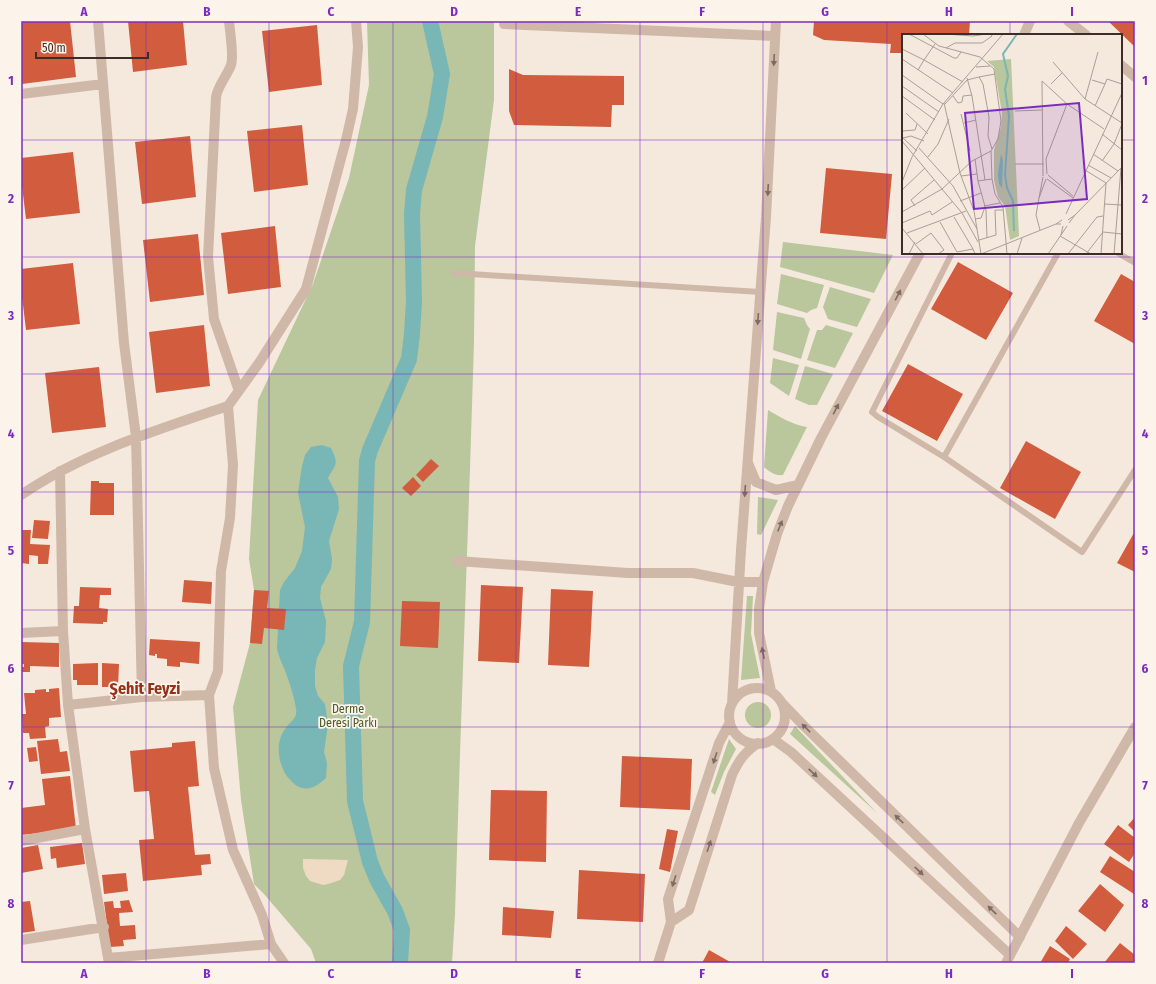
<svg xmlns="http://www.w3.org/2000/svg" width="1156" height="984" font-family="'Fira Sans Condensed',sans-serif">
<rect width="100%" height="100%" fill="#f5e9de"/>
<!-- green -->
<path fill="#bac69c" d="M367,21H494V100L475,246L474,342L470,469L460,753L455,914L452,963H316L311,949L264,894L254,884L241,800L233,707L250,643L254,590L249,559L258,400L313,284L349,178L369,85Z
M783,242L893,255L874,293L780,267Z
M781,274L824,285L817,308L811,310L807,313L777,304Z
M830,287L871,299L857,327L828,319L823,307Z
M777,312L804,318L807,325L810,329L801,359L773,350Z
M826,325L853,333L835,368L807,360L817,330H822Z
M773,358L799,365L789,396L770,383Z
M805,366L833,374L817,405H809L795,399Z
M768,410C780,417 793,425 807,427L783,475C775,476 770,472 764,467Z
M758,497L778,500L761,535L757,534Z
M747,596H753L751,634L760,678L741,680Z
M745 715a13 13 0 1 1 26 0a13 13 0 1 1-26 0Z
M795,726L877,813L790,734Z
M729,739L736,749L724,772L715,795L711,792Z"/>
<!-- plaza -->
<path fill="#efdac3" d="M303,859H307L348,860L344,875L340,880L328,884L323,885L310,881L306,876L303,868Z"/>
<!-- water -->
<path fill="#79b6b6" d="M322,445L331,448C339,465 336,463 328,478L338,497L339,509L329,541L332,559L331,569L321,587L320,598L326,621L325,642L317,658L315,670V686L318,696L325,704L328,725L324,752L327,763L326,778C319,784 313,790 302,788C296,787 290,780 286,775C278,761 275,743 285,729C290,721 298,719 296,709C294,695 289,681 284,668C281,661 278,655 277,648L280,590L284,582L295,568L302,551L305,527L298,493L302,466L305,455L311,447Z"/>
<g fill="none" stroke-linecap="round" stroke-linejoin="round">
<!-- canal -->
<path stroke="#79b6b6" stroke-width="16" d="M400,963L402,930L395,911L377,879L370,862L355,801L351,666L362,622L367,461L370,450L409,359L412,334L414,301L412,214L414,190L435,117L442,74L430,21"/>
</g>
<!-- building -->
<path fill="#d25c3e" d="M30,21H70L76,77L22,84L21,22Z
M128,21H183L187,65L133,72Z
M814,21H970L969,35H903V53H890L891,44L824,40L813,35Z
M1108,21H1135V47Z
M317,25L322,85L269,92L262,31Z
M509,69L523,75L624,76V105H612L611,127L514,125L509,111Z
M302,125L308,185L254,192L247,131Z
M190,136L196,197L142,204L135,142Z
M73,152L80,213L26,219L21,178V158Z
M826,168L892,174L886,239L820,233Z
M275,226L281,287L228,294L221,233Z
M198,234L204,295L150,302L143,240Z
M958,262L1013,293L986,340L931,309Z
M73,263L80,324L26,330L21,288V269Z
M1121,274L1135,282V344L1094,321Z
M204,325L210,386L156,393L149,332Z
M908,364L963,394L937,441L882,411Z
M99,367L106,427L52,433L45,373Z
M1026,441L1081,472L1055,519L1000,488Z
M431,459L439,466L423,482L416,475Z
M413,477L421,486L411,496L402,488Z
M91,481H99V483H114V515H90Z
M34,520L50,521L48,539L32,538Z
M21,530H31L30,544L50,545L48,564H38V556L29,555V564L21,563Z
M1135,531V572L1117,563Z
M184,580L212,582L211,604L182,602Z
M481,585L523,587L519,663L478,661Z
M80,587L111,588V595H100L99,608L108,609L107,622H103V624L73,623L74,606H79Z
M551,589L593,591L589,667L548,665Z
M254,590L269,591L267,608L286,609L284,630L264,628L262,644L250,643Z
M402,601L440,602L438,648L400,646Z
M150,639L200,642L199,664L180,662V667L167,666V659L157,658V654H155V656L149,655Z
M22,642L59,643V667L30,666V672H21V667H24V664H21V645H22Z
M98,663V685H77V680H73V664Z
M102,663L119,664L118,687H102Z
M59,688L61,717L49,718V726L45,727L46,738L30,739L29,733H23L22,714H26L24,693H35V690L46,689V692H49V689Z
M58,739L60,752L67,751L70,771L41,774L37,741Z
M195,741L199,786L188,787L195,855L210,854L211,864L201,865L202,875L143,881L139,840L154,839L149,791L134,792L130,751L172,747V743Z
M36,747L38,761L29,762L27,748Z
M622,756L692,759L690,810L620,807Z
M70,776L76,829L21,835V808L45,805L42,779Z
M491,790L547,791L546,862L489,860Z
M1135,817V832L1128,825Z
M1118,825L1135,838V853L1129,862L1104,844Z
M667,829L678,831L670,872L659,869Z
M82,843L85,864L57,868L56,858L51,859L50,847Z
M38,845L43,869L21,873V848Z
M1110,856L1135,872V892L1134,894L1100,872Z
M579,870L645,874L643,922L577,919Z
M126,873L128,891L104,894L102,875Z
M1100,884L1124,905L1105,932L1078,911Z
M129,900L133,912L119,913L120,926L135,925L136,939L123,940L124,946L110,947L104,902L113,901L114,908H121L120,901Z
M30,901L35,931L21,933V902Z
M503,907L554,911L551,938L502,935Z
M1066,926L1087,944L1073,959L1055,941Z
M1120,943L1135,955V963H1104Z
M1050,946L1070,959L1068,963H1040Z
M709,950L732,963H702Z"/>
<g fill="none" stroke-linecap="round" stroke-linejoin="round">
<!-- service -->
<path stroke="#cfb8a8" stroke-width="6" d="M952,253L872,412L878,417L944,457L1082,552L1135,470
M1118,253L1135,263
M454,273L760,292
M944,457L1058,253"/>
<!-- minor -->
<path stroke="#cfb8a8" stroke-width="10" d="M98,21L124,343L136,437L142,697L209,695
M229,21C230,32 234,56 231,65C227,76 218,85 216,97L208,257L214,319L239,391
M1068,21L1086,35
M504,24L775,36
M1024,35L1030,21
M1121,65L1135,77
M21,94L103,84
M748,463L756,482L776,490L798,485
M60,471L63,631L68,705
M21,495C84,452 157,430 228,406
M457,561L628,573H693L738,582H763
M21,633L63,631
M729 716a28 28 0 1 1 56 0a28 28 0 1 1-56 0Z
M771,691L759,633V609L763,582L777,534L788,506L821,438L920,253
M782,703L804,726L1020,937
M732,704L741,550L766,217L776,21
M730,722L719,743L668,899L671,922L689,910L732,775C739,760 744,753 758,743
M773,739L791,752L1010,955
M21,841L85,829
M21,940L104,927
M108,958L271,944
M109,963L85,829L68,705L142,697
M284,963L271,944L262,915L233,850L214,768L209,695L218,671L221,571L230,518L233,465L228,406L259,363L306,289L346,140L353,109L358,47L356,21
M658,963L671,922"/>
<!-- tertiary -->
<path stroke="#cfb8a8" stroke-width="10" d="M1006,963L1079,823L1135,727"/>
</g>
<!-- one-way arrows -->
<defs><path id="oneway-solid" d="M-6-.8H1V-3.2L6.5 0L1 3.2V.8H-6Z"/></defs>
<g fill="#7e6c62">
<use href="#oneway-solid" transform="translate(774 60) rotate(93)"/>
<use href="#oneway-solid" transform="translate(768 190) rotate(93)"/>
<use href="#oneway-solid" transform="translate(898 295) rotate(-62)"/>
<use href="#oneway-solid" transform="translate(758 319) rotate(94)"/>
<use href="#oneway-solid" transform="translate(836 409) rotate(-62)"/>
<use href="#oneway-solid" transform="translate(745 491) rotate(94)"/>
<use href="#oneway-solid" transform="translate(780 526) rotate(-68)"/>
<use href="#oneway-solid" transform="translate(763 653) rotate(-101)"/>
<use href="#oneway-solid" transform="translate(806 728) rotate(-135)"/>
<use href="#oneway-solid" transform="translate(715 758) rotate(108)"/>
<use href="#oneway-solid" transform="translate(813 773) rotate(43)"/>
<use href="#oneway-solid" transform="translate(899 819) rotate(-136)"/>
<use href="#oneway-solid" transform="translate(709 846) rotate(-72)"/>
<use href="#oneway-solid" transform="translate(919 871) rotate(43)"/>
<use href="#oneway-solid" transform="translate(674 881) rotate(108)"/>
<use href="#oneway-solid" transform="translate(992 910) rotate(-136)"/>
</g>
<!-- grid -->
<path fill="none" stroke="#7b2cbf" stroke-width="1" stroke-opacity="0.55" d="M146,21V963M269,21V963M393,21V963M516,21V963M640,21V963M763,21V963M887,21V963M1010,21V35M21,140H903M1121,140H1135M1010,253V963M21,257H1135M21,374H1135M21,492H1135M21,610H1135M21,727H1135M21,844H1135"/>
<g text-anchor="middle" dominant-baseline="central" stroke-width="3.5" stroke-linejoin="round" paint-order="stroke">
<!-- park labels -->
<g font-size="12" fill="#4c5c2a" stroke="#fcf3eb">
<text x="348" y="709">Derme<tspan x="348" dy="14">Deresi Parkı</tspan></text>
</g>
<!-- district labels -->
<g font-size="16" font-weight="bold" fill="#933119" stroke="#fcf3eb">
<text x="145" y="688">Şehit Feyzi</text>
</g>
</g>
<!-- overview -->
<g transform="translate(902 34)">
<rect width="220" height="220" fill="#f5e9de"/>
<path d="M109,25L117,202L108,206L103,172L96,163L92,146V116L99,93L100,79L92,33L85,27Z" fill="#bac69c"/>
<path d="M99,120L101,126L100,154L97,150L96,140Z" fill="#79b6b6"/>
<path fill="none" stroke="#79b6b6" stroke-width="2" d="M112,197L111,167L105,154L103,141L107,82L103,55L106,42L101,20L115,0"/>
<path fill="none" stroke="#ab9e96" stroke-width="1" d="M7,0L52,24H55L59,18M21,0L37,12L78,23L92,35L99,87L96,105L89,117L90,145L93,160L101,173L105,220M43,0L71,2L84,0M33,10L22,26L61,48M44,14L53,9H80L90,2L89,0M0,15L22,26L16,36M0,25L51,59M151,28L183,65L220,89M74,33L88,32M0,41L41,70M65,44L70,62L83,146L90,145M190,46L203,50L205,45L220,50M149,50L160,39M0,52L37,78M0,62L33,86M51,62L56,69L60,68L61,62L70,61M183,65L196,18M42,69L58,139L72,177L75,195M43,70L65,46L77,43M193,72L203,50M113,77L140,76M4,79L26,100M59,80L68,117M62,89L74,86M0,97L13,96L15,90M200,100L220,116M1,104L9,102L22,107M1,104L15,117M0,107L60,179L76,208M17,114L51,152L75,195L79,220L154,190M90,115L86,102L87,83L81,50L77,43L93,40M191,120L216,137M26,123L36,110L47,85M73,125L76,147M200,127L212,110L220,90M113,130H142M186,131L209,144M183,136L204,149L199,220M145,140L144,125L165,70M146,141L171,162M59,142L75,140M141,142L140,47L165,70L202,95M141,143L137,164L144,145M145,145L171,164M83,146L76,147L84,176L85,204M0,148L10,123L41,70L101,0M0,156L23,134M137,164L134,181L138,196M58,167L79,159M202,170L220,171M13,172L9,166L32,146M82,172L98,169M0,178L40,155L70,127L89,117M164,180L220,59M173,181L220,133M52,183L71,215M73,185L79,184L83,173M166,186L173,181L167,189M38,188L55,218L71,215L73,220M0,189L28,177L30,181L50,168M159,190H154L160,186M161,192L159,201L165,192M0,194L21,220M5,199L64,177M158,202L189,220M77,206L94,201L93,176H101M14,210L29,199L42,216L36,220M7,220L13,208M115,220L120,204M146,220L159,201M166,220L195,183L201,182M184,220L201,198L220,200M212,220L219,134"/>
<path fill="#7b2cbf" fill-opacity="0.15" stroke="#7b2cbf" stroke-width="2" d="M177,69L185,165L72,175L63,79Z"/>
<rect width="220" height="220" fill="none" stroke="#3b2e29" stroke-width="2"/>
</g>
<!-- border -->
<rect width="1156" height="984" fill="none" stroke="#fcf3eb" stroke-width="44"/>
<!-- scale -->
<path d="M36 52v6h112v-6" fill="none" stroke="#3b2e29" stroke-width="2"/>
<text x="42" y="52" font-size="12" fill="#3b2e29" stroke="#fcf3eb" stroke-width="3" paint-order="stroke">50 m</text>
<rect x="22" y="22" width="1112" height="940" fill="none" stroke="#7b2cbf" stroke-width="1.5"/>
<g font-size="13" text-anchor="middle" font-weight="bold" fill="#7b2cbf">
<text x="84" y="16">A</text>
<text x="207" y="16">B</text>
<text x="331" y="16">C</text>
<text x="454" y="16">D</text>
<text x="578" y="16">E</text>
<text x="702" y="16">F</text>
<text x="825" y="16">G</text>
<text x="949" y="16">H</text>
<text x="1072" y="16">I</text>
<text x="11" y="85">1</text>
<text x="1145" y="85">1</text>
<text x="11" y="203">2</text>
<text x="1145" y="203">2</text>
<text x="11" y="320">3</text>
<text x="1145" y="320">3</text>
<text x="11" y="438">4</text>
<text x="1145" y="438">4</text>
<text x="11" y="555">5</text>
<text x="1145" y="555">5</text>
<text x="11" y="673">6</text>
<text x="1145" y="673">6</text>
<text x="11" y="790">7</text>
<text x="1145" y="790">7</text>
<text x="11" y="908">8</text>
<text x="1145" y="908">8</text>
<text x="84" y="978">A</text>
<text x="207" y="978">B</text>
<text x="331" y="978">C</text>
<text x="454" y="978">D</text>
<text x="578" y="978">E</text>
<text x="702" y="978">F</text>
<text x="825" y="978">G</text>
<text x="949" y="978">H</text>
<text x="1072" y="978">I</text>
</g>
</svg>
